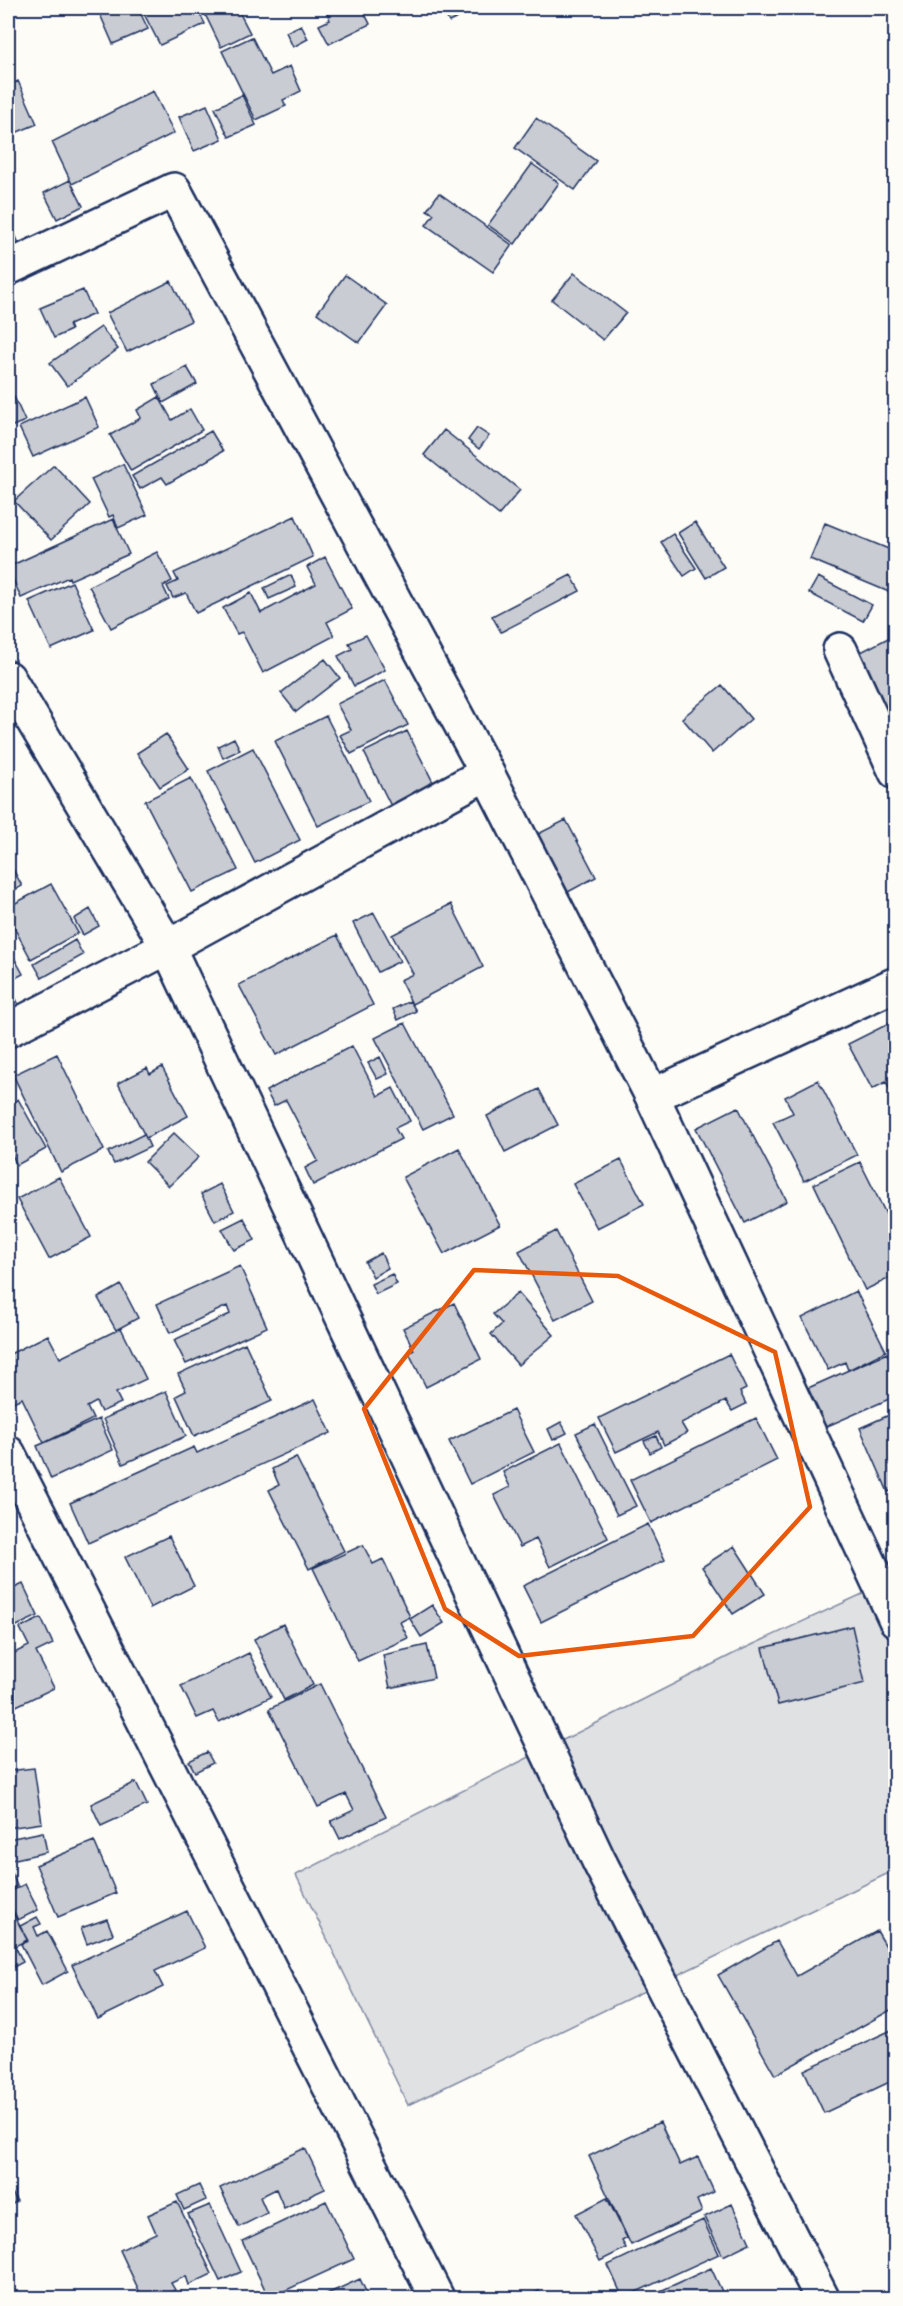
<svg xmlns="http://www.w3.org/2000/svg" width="903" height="2306" font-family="Itim,sans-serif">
<rect width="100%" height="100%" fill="#fdfcf7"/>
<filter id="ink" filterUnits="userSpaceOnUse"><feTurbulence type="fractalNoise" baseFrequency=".0167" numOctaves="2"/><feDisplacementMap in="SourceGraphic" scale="12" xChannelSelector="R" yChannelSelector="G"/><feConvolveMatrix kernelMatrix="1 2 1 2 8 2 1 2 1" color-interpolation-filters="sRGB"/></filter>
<g filter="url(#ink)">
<!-- green -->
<path fill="#e0e1e3" stroke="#7e88a0" stroke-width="1.5" d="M895,1579V1870L408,2105L296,1875L741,1650Z"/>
<!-- building -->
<path fill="#c9ccd3" stroke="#1b2f5e" stroke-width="1.5" d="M110,8H138L148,29L113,44L99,12Z
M141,8H197L205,24L160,45Z
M202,8H237L250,33L221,47Z
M332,8H362L370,24L329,44L319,25L330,20L326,10Z
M442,8H479L449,22Z
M301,25L308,39L293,47L286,32Z
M252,37L271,75L290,66L301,91L283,100L286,106L256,120L222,51Z
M18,81L37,124L8,136V86Z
M153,91L174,133L72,184L52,142Z
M242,95L256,125L229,137L215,108Z
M207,105L222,139L194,151L179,117Z
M536,118L596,161L575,190L515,148Z
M532,164L559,183L515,244L488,225Z
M70,180L83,206L57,219L44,193Z
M439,193L512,245L493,272L426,225L434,214L427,210Z
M8,218L20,246L8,251Z
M574,273L626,313L603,340L552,300Z
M345,275L387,305L359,343L317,313Z
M171,281L191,321L127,352L107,313Z
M83,290L94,314L69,325L71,330L54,338L40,308Z
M101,327L118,349L67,386L50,363Z
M187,367L197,384L163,403L154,384Z
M8,383L25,421L8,428Z
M85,397L99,427L33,457L19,427Z
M159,397L172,420L190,409L202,430L131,471L110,435L141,418L137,410Z
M477,428L489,436L479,449L468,440Z
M444,430L520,490L499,515L424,455Z
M211,431L223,451L167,484L162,477L140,489L132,476Z
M123,464L147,515L118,528L113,515L109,517L91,479Z
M54,465L90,504L51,540L14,501Z
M295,516L313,557L196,613L186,593L173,598L167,586L178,581L174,573Z
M113,519L129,554L70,580L69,577L21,598L8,567Z
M695,522L724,567L706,578L678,533Z
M825,523L896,552V577L889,592L810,559Z
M673,534L696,568L684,576L661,542Z
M157,552L172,581L163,586L169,599L111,628L89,586Z
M325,557L352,609L327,622L334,636L263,673L242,632L237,634L223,608L251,593L261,613L316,584L307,567Z
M291,575L296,587L269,599L264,588Z
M571,575L580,591L501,632L492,616Z
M818,577L872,605L863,621L809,593Z
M72,582L94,630L51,649L29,601Z
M896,634V720L892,721L857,654Z
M366,635L385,670L354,686L338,656L352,649L349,643Z
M325,659L340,678L296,712L281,693Z
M385,680L408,725L351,754L340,735L351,730L337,704Z
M722,685L751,719L712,753L682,718Z
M326,716L369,801L318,826L275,741Z
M407,731L434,784L391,806L364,752Z
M166,734L189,769L160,787L137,753Z
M234,738L240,750L223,758L218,746Z
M253,748L300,840L255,863L208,771Z
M191,778L238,870L192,892L145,801Z
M566,820L596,877L568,892L538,834Z
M8,860L22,886L8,894Z
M51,884L78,933L31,959L8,916V907Z
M451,904L483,967L412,1004L400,980L413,974L392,935Z
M90,909L99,926L83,935L74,919Z
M374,913L400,961L378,972L353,923Z
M337,935L373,1005L276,1055L239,985Z
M75,940L83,955L42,978L34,964Z
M10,950L23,974L8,982V952Z
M11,989L21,1009L8,1016V991Z
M410,1001L416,1011L398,1020L393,1009Z
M896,1020V1102L886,1082L872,1089L848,1044Z
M405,1023L453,1114L423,1129L375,1038Z
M352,1046L378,1096L393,1088L410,1121L395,1128L401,1139L313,1185L305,1168L318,1161L286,1100L274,1106L266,1091Z
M57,1054L104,1150L61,1172L13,1075Z
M380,1057L388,1074L377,1079L368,1063Z
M162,1067L188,1116L146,1138L118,1083L147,1068L150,1074Z
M818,1080L857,1155L804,1181L773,1122L793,1113L785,1097Z
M539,1089L558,1125L505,1152L487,1116Z
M18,1099L46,1149L17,1165L8,1147V1105Z
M738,1107L787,1201L745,1223L696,1128Z
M174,1133L199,1157L169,1186L145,1162Z
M144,1134L150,1147L114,1164L108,1152Z
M459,1148L500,1225L444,1254L403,1177Z
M621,1160L644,1204L597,1228L573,1184Z
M860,1162L896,1234V1275L865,1290L814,1184Z
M59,1177L91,1237L49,1259L17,1199Z
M220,1184L234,1211L215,1221L201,1194Z
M244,1218L255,1240L234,1250L222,1229Z
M556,1231L592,1301L555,1320L519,1251Z
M381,1253L388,1268L373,1277L365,1262Z
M240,1266L267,1327L186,1364L174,1340L230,1314L227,1306L170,1333L157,1304Z
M392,1274L397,1284L376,1294L371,1284Z
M121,1285L138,1318L116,1330L98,1298Z
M856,1291L886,1351L848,1370L845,1362L828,1370L802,1318Z
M518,1293L554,1335L518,1365L491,1334L502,1324L493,1314Z
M454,1303L481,1359L426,1387L409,1353L414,1350L403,1328Z
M121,1328L146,1379L116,1393L121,1403L101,1412L96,1402L87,1407L93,1419L44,1443L22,1398L11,1403L8,1395V1355L48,1335L60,1358Z
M245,1343L272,1401L194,1436L176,1396L186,1391L178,1374Z
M887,1353L896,1372V1396L823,1428L806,1389Z
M729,1354L746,1389L740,1392L746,1404L732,1411L726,1401L681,1423L687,1433L664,1445L658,1432L616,1452L599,1418Z
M166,1391L186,1436L123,1464L103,1419Z
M315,1399L331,1433L88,1543L70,1503L194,1447L197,1453Z
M513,1410L534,1452L470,1484L449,1441Z
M896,1412V1489L888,1492L860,1428Z
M756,1418L777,1460L651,1523L630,1480Z
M99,1419L113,1450L51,1479L37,1446Z
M561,1422L567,1433L553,1440L548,1429Z
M595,1424L636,1506L617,1515L576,1433Z
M656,1436L661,1447L650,1453L644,1441Z
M561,1443L608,1538L550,1567L536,1539L520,1547L494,1495L510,1487L503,1472Z
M296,1457L344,1551L309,1569L269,1490L279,1485L272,1469Z
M648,1524L665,1560L541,1622L523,1586Z
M169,1536L194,1586L150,1608L125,1557Z
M363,1545L373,1564L383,1559L410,1617L400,1622L408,1638L358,1661L313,1568Z
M734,1546L765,1594L733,1614L702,1567Z
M23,1584L38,1616L8,1630V1591Z
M432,1605L444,1623L421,1637L410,1619Z
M41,1618L53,1644L36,1652L54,1688L8,1710V1656L29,1646L20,1628Z
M283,1624L313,1685L284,1700L254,1639Z
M852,1626L865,1683L778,1705L763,1648Z
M427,1645L434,1678L390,1688L383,1655Z
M249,1653L271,1697L219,1722L213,1711L197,1718L181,1686Z
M320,1684L386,1817L340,1839L331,1821L354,1810L346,1794L318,1807L269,1709Z
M207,1752L213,1763L195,1772L189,1761Z
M34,1768L42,1823L8,1828V1771Z
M136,1782L147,1805L101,1826L91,1804Z
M43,1832L47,1852L11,1860L8,1839Z
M94,1841L116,1893L58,1917L36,1865Z
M8,1863L17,1886L8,1890Z
M25,1884L38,1910L18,1920L8,1900V1893Z
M8,1903L27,1940L15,1946L23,1962L8,1970Z
M187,1911L205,1948L155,1971L163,1987L98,2019L72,1965Z
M37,1917L41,1924L34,1927L38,1936L47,1931L68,1971L42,1985L21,1944L28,1941L20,1926Z
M107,1919L113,1934L87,1944L81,1928Z
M877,1931L896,1963V2007L775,2075L718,1975L777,1941L797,1976Z
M896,2028V2079L824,2113L804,2070Z
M660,2122L680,2165L698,2157L714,2192L697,2200L702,2212L631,2245L589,2156Z
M305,2148L325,2189L284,2208L276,2189L260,2197L267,2213L239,2227L220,2188Z
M199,2185L206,2200L184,2210L177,2195Z
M8,2187L17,2201L8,2207Z
M607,2198L627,2238L622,2241L626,2248L600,2261L576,2214Z
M326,2201L354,2259L269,2298L242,2241Z
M177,2202L212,2274L189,2285L186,2276L171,2283L175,2290L161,2297L158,2290L142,2297L120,2250L156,2233L148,2215Z
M732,2204L750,2243L723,2256L704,2217Z
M210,2205L241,2272L220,2281L188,2214Z
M703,2220L719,2254L623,2298L608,2265Z
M711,2268L725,2298H658L656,2293Z
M360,2279L369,2298H318Z
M539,2291L542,2298H522Z"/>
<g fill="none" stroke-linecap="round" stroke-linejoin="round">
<defs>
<path id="minor" d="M8,268L174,190L487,773L652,1096L896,1620
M840,650L896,772
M8,678L168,947L599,1861L822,2298
M8,1030L168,947L487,773
M652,1096L896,984
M8,1453L437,2298"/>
</defs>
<!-- minor casing -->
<use href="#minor" stroke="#1b2f5e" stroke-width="38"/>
<!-- minor -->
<use href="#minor" stroke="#fdfcf7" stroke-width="33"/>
</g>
</g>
<!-- marked area -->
<path fill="none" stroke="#e8590c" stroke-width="4.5" stroke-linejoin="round" d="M474,1270L618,1276L775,1352L810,1507L693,1636L519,1656L445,1609L364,1409Z"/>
<!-- margin -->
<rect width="903" height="2306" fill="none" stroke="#fdfcf7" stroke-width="30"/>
<rect x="15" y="15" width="873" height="2276" fill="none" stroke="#1b2f5e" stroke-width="2" filter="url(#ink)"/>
</svg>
